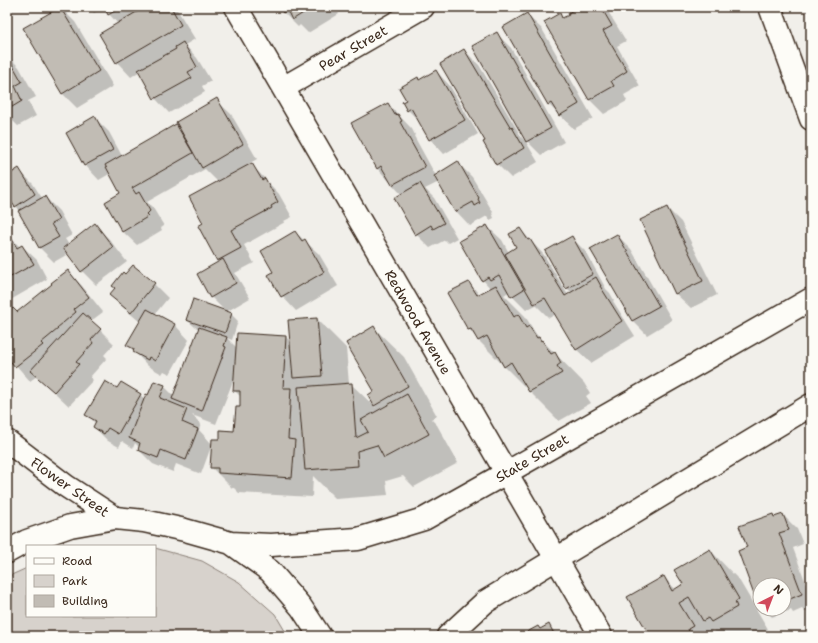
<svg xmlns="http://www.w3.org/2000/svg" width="818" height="643" font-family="'Shantell Sans',sans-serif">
<rect width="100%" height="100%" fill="#f1efea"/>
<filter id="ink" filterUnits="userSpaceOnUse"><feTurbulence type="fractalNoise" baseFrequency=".025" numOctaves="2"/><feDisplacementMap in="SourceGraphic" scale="8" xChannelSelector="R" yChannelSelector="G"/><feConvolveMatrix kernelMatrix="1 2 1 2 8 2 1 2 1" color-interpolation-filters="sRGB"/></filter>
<g filter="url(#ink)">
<!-- green -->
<path fill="#d7d2cc" stroke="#897e75" d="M155,548L202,561L239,582L275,614L288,636H7V577L27,568V616H155Z"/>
<!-- shadow -->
<path fill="#0003" d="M89,7H104L94,13Z
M105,7H174L178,11L195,39L185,45L197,58L211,81L202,86L205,92L169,113L155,98L140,71L131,77L117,62L118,24L109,14Z
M280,7H335L339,14L308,33L300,25L298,27L283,12Z
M580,7H604L609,13L626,41L617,46L640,86L624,95L627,101L604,114L590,100L545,23L560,15L564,19Z
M61,8L75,22L113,86L77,108L62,93L25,29Z
M527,15L542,29L593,118L574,129L549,105L504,28Z
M497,34L511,48L564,142L541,155L527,141Z
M464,50L479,65L522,138L526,142L538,162L511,178L497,164L487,141Z
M7,55L19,67L36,97L28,101L36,116L18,126L7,115Z
M436,71L450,86L478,134L444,154L430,139L421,123L408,110L417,78L420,81Z
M216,100L231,114L257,159L250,163L279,194L292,217L284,221L285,222L244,245L254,263L235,273L250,298L226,312L211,297L198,275L220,262L218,260L205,223L218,182L205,169L147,202L153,208L164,226L161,228L162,230L137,245L122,231V193L111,173L99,180L85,165L95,118L109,132L122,156L176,125L183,132Z
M388,104L412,129L415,135L414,136L436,176L458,163L472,177L493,212L492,213L494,218L490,220L487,216L470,226L456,211L439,182L425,189L434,198L457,238L448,243L445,240L430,248L416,234L402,195L377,168Z
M19,170L33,184L42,198L45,197L59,211L72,235L65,239L69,245L95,225L109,239L127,262L96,285L82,271L68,254L54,262L40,248L20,211L7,194V177Z
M667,208L681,222L717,295L691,308L676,294L641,220Z
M487,226L502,240L509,253L518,248L520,229L544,255L568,295L572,293L567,288L571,237L586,252L606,289L610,293L614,300L613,301L635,336L591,363L576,349L556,314L549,318L536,305L526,310L512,296L510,291L504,295L525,316L536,334L584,383L590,393L586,396L591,403L559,421L479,341L469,329V283L480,295L491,289L483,280Z
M295,232L319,254L338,286L296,311L282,296L275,272Z
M617,235L631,249L672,320L647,335L633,321L592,250Z
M10,237L20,247L22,246L37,260L47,279L7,302V239Z
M68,271L82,286L103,312L91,321L114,344L104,355L107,358L90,377L93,380L69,406L37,376L30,381L7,355V314L17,313Z
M154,284L168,298L155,314L175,325L189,340L170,374L164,371L162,374L148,366L128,345L140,322L125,309L110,295L116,289L113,286Z
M231,314L238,321L232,340L227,338L237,348L238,334L286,337L291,342L317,319L346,348L349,384H351L376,408L369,395L375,392L374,328L404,357L437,416L431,419L437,425L458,463L414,487L403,476L386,481L388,495L336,499L313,476L312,497L239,493L234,488H232L211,467L221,441L235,432L241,408V397L234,390L235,376L216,424L192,415L201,424L199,430L212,444L201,474L176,464L173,472L153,464L139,450L140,448L135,443L133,448L122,441L119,447L108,441L94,427L96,424L87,414L118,389L140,395L145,399L164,386L174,396L200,329L195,327L187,320Z
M773,515L776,518L783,515L797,529L803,544L793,548L811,597V610L805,612L802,609L793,613L791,610L772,617L764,609H784V585H760V605L758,603L739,551L748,548Z
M710,550L739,580L768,629L764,632L766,636H720L713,630L708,633L710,636H651L664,577L676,590L684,585Z
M548,626L559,636H530L538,627L541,630Z"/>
<!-- building -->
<path fill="#c1bcb4" stroke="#3b2a1e" d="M60,7L99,71L62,94L23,28Z
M104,7H122L108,15Z
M145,7H171L181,25L116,63L99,34Z
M279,7H313L292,20L287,10L283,13Z
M578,7H601L612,26L603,31L627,71L611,81L614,86L589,100L544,22L560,13L562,18L569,15L568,13Z
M527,13L579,104L559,116L551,103L548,105L503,27Z
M497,32L551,128L526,142L472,46Z
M183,42L197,67L188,72L192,78L154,99L138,70L176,49L175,47Z
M464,49L511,128L512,127L524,148L496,165L483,142L485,141L440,64Z
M7,55L22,82L15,86L22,101L7,110Z
M436,70L465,120L429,140L411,108L407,111L402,102L406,100L399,88L418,77L419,80Z
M217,98L243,144L202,168L176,122Z
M388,103L395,115L398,114L402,121L400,122L425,167L392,185L381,166L377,169L351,123Z
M95,116L113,150L84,166L66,133Z
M176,124L193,153L132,188L136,194L139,192L150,211L147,214L149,216L122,232L105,202L120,193L105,165Z
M458,161L479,198L478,199L480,203L475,206L473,202L455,212L434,176Z
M252,163L262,180L265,178L278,202L271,206L272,208L231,230L241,248L217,261L198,226L203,223L189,197Z
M19,168L35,194L15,207L7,196V176Z
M420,183L444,223L433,229L431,225L415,235L394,198Z
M45,196L59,220L51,224L59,237L39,248L18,211Z
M667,207L703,281L675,294L640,220Z
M95,223L113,247L81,272L63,248Z
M487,225L524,289L511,297L499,275L490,280L488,277L482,281L459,241Z
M520,228L528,240L530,239L565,296L596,277L601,286H600L622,321L576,350L545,298L534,304L505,254L516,247L509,234Z
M295,231L302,241L305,239L324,272L281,297L268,275L273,272L261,251Z
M617,234L659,306L632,321L590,249Z
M10,236L17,248L22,245L34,264L7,279V237Z
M572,236L593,274L566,289L545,251Z
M223,259L236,283L210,298L197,274Z
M133,265L155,283L131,313L109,295L115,288L112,286L123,272L125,274Z
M68,270L89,297L74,309L76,312L57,328L58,329L41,343L43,345L15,367L7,357V313L13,308L17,312L52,284L51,283Z
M469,282L477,295L496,285L514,317L518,314L526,328L529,326L537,338L539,337L541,341L542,340L551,354L555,352L561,363L557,366L562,373L529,392L511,362L504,367L487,336L478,341L471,329L468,330L447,293Z
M193,299L232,313L225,333L186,320Z
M147,309L175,324L155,361L149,357L148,360L133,352L134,349L126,345Z
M83,313L101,329L91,340L93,343L76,362L79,364L54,392L30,371Z
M317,318L322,376L293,378L288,320Z
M374,326L408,386L374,406L368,395L374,391L346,343Z
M199,327L227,337L224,346L226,347L202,411L172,399Z
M237,333L286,336L283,388H291L288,439L295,440L292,478L218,473V468H210L212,439H220V430L234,431L236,407H240V391H233Z
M105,381L117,388L121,382L141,394L118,434L108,428L104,434L93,427L96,421L85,415Z
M154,381L165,385L160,398L187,409L182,422L198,429L186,460L161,450L158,458L138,450L140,443L129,438L146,394L148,395Z
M352,383L356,438L368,432L361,420L407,394L429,434L384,458L377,445L357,451L358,466L305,470L298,387Z
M773,514L774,517L783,514L789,530L779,533L802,594L790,599L789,595L784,597V585H760V602L757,603L738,551L747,547L739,526Z
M710,549L739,599L735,602L737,607L711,622L708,618L703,621L689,597L679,603L693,626L688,629L690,634L686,636H650L627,597L664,576L672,591L683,584L674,570Z
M549,624L555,636H529L527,632L538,626L540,629Z"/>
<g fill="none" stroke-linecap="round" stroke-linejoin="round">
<defs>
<path id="minor" d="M236,7L601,636
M283,88L423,7
M7,441L66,486L115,518"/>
<path id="major" d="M231,543L271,545L358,539L424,519L506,473L811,299
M7,552L27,541L70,526L115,518L144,521L185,530L231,543L270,571L301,607L320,636
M448,636L485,602L811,405"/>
<path id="highway" d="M770,7L811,119"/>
</defs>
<!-- minor casing -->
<use href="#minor" stroke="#3b2a1e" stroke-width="25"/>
<!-- major casing -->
<use href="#major" stroke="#3b2a1e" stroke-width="25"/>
<!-- highway casing -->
<use href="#highway" stroke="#3b2a1e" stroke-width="25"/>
<!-- minor -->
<use href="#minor" stroke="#fdfcf7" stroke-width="22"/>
<!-- major -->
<use href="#major" stroke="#fdfcf7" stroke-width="22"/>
<!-- highway -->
<use href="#highway" stroke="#fdfcf7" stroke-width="22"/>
</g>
</g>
<g text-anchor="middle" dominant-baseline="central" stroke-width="3" stroke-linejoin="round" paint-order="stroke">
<!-- street labels -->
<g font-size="14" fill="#3b2a1e" stroke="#fdfcf7">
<text transform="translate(353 48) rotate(-30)">Pear Street</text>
<text transform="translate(418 322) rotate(60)">Redwood Avenue</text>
<text transform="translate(532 458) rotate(-30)">State Street</text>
<text transform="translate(70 487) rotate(35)">Flower Street</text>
</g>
</g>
<!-- margin -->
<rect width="818" height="643" fill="none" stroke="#fdfcf7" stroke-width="24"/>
<rect x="12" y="12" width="794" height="619" fill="none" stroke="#3b2a1e" stroke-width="1.5" filter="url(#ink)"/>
<!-- legend -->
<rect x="26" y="545" width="130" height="72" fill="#fdfcf7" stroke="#afa8a0"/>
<rect x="34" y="558" width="20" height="6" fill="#fdfcf7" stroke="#afa8a0"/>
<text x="62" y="565" font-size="12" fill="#3b2a1e">Road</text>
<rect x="34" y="575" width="20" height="12" fill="#d7d2cc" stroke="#afa8a0"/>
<text x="62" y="585" font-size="12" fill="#3b2a1e">Park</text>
<rect x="34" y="595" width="20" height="12" fill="#c1bcb4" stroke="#afa8a0"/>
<text x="62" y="605" font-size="12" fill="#3b2a1e">Building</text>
<!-- north arrow -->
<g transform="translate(772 597) rotate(42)"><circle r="19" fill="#fdfcf7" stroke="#afa8a0"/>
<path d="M0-3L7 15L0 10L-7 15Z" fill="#d1495b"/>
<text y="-6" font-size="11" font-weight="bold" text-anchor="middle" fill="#3b2a1e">N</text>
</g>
</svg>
